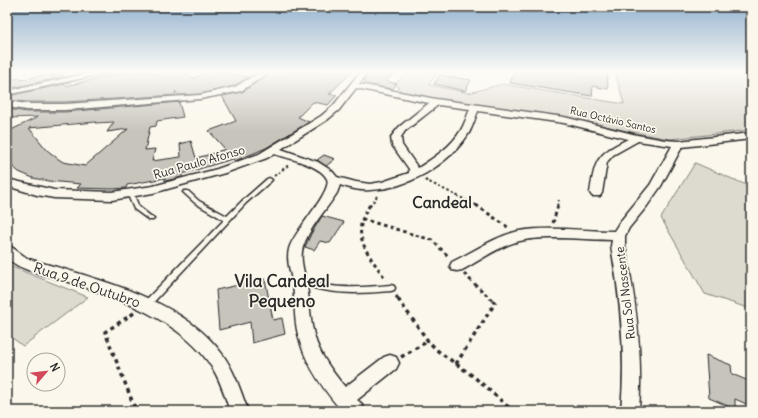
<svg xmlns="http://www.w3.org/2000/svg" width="758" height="418" font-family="Delius,sans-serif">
<rect width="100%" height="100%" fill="#fbf7ec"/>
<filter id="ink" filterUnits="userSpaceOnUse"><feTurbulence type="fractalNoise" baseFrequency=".025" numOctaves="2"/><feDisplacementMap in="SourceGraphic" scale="8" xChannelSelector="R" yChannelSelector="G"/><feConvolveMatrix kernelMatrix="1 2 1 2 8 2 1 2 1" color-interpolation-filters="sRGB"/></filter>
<g filter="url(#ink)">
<!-- green -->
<path fill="#dddad0" stroke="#84827e" d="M408,72H426L436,74L429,85L469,93L502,84L624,104L615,72H751V130L670,139L631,132L567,117L402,94L396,83Z
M695,163L751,187V213H747L751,222V309L705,294L661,218Z
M7,265L88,297L23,346L7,334Z"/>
<!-- building -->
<path fill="#c7c4bc" stroke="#2b2b2b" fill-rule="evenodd" d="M125,72H151L155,75L159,72H181L195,78L206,72H223L248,77L234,86L200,94L179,95L175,91L176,95L65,102H27L7,100V96L65,84V86L79,83Z
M271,72H352L329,94L337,95L328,105L313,102L298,117L309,122L266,148L235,161L233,159L182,174V177L165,181V178L127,185L126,188L112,189L77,188L81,184L48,181L33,178L19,172L7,162V132L38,117L7,118V109L27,112H65L179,102L183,117L157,121L156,126L150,127L145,150L155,149L152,161L181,157L180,144L191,141L196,158L211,154L225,149L209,131L236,121L222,96L242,92ZM96,122L95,123L114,122L107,132L128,129L85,166L63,162L57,158L47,150L29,128Z
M369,72H394L386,81L397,84L392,89L365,84V79Z
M514,72H607L608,89L593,86L592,96L510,83Z
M50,73L51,76L63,74V77L7,89V82H9V80L20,78L21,80Z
M440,75L451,77L471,80L465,91L434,84Z
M324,155L335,159L326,166L317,160Z
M322,216L344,222L330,243L320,241L314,250L305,247L311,234Z
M265,279L273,320L282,318L285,334L252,343L250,322L219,330L216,290Z
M706,355L731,365L732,374L751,382V406L735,399V409L709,398Z"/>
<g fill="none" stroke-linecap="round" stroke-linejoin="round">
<defs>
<path id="lane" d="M269,178L271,179L272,180L271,181L246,203L149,307L146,308L143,307L142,305L143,303L224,220L195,203L184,193L183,192L184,191H188L199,201L227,216L242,201L267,179Z
M130,191L133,193L139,207L153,218L154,219L153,220H149L134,209L127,193Z
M300,278C308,281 316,284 324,285C347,289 369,287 391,285L394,286L395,288L394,290L391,291C355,294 332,295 297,283L296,281L297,279Z"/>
<path id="street" d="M94,72H110L7,95V91Z
M260,72H270L241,91L200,99L65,110H27L7,107V101L27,104H65L200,95L235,87Z
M360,72H368L359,84L436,99L564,117L637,135L665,140L678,141L751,133V139L682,147L661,186L647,206L629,228L625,236V246C636,300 643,355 639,411H621C626,355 621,301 611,246L612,240C586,240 544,235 520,241C501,245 479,261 462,270L457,271L452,270L450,266L452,262C473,252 496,236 519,231C550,226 584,231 614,231L619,223L650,185L672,146L638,141L613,155L607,162L602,193L600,196H592L590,193C595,159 597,154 628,139L564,123L478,111C475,118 473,126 469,133C449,165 407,189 370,190C360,191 349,188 340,185L337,193C326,210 309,228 303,247C299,260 305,274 307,286C309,299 310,313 312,326C316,350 330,369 345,387L384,357L390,355L396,357L399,363L396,369L357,400L362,404L364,411H342C322,388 303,361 297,330C294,315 295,300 293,285C291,273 286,261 289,249C293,232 333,191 327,179C321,165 287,158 274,154L267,158L225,173L153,193L112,200L54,198L37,195L7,186V179L54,190L112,192L153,186L217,169L259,154L321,116L333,106ZM356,88L429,103L399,127L391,137L392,145L409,169V173L382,182L370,184L356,182L337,177L332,171L318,162L281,149L327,120L339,110ZM438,105L470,109C467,116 465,123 461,130C452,146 434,158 418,168L402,145L401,137L405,131Z
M7,245C15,248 21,255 29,259C93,278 183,298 223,355C235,372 241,392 248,411H230C225,397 221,382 213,369C184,321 117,297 66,281C47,275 22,272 7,258Z"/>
</defs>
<!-- lane casing -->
<use href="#lane" stroke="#2b2b2b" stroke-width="3"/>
<!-- street casing -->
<use href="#street" stroke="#2b2b2b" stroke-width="3"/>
<!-- path-far2 -->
<path stroke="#2b2b2b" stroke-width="2" stroke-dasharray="2.5 2.5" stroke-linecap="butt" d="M274,176L290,164
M425,180L478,206
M370,206L377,196
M557,206L559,200"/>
<!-- path-far1 -->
<path stroke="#2b2b2b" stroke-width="3" stroke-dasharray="3.5 3.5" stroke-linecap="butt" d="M370,205C348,235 369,254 386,280
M476,205L509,228
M362,219L432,240L449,257
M553,223L558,205
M464,274L492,300
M396,296L399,300"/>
<!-- path -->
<path stroke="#2b2b2b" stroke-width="3.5" stroke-dasharray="4 4" stroke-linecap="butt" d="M398,299L428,341L438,351L473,376L513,411
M134,313L105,332L136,411
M401,357L428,341
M456,364L495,303L491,299"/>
<!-- lane -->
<use href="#lane" fill="#fbf7ec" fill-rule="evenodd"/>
<!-- street -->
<use href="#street" fill="#fbf7ec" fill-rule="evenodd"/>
</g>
</g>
<!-- sky -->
<linearGradient id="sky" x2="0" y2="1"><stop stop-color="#92b2ce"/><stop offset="0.55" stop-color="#fdfbf6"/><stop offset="1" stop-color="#fdfbf6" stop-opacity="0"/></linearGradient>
<rect width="758" height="131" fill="url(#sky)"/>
<g text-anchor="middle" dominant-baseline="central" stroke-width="3.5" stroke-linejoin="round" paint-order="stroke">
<!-- far-street labels -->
<g font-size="10" fill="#2b2b2b" stroke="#fbf7ec">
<text transform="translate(613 120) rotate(13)">Rua Octávio Santos</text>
</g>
<!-- street labels -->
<g font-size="12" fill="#2b2b2b" stroke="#fbf7ec">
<text transform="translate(199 162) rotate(-16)">Rua Paulo Afonso</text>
<text transform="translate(625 293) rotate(-97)">Rua Sol Nascente</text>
</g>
<!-- near-street labels -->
<g font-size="14" fill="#2b2b2b" stroke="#fbf7ec">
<text transform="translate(87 285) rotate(19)">Rua 9 de Outubro</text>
</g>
<!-- district labels -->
<g font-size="16" font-weight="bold" fill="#2b2b2b" stroke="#fbf7ec">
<text x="442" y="202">Candeal</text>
</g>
<!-- near-quarter labels -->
<g font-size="17" font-weight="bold" fill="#2b2b2b" stroke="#fbf7ec">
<text x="282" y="281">Vila Candeal<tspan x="282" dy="20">Pequeno</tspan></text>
</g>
</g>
<!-- margin -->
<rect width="758" height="418" fill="none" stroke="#fbf7ec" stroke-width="24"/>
<rect x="12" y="12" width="734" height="394" fill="none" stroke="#2b2b2b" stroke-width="1.5" filter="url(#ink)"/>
<!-- north arrow -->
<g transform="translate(46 372) rotate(62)"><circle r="19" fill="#fbf7ec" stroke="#a8a59f"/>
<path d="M0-3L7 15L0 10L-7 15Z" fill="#d1495b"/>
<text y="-6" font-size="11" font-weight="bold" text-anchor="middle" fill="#2b2b2b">N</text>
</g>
</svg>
